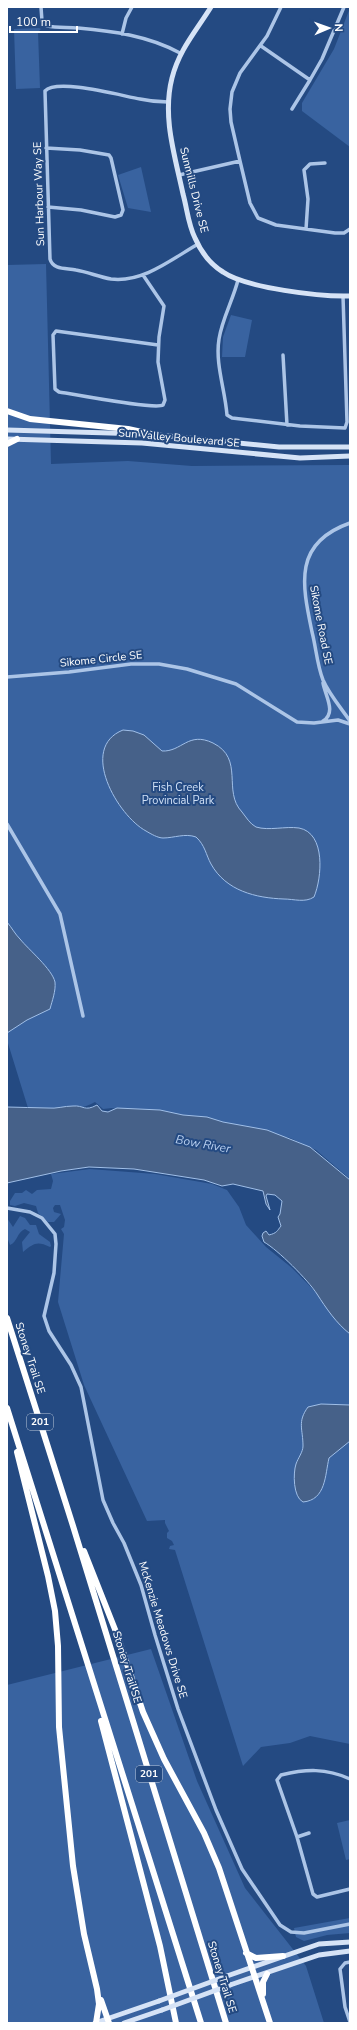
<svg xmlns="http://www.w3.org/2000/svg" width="357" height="2030" font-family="'Nunito Sans',sans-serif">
<rect width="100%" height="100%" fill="#244a82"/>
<!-- green -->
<path fill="#3963a0" d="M350,8V147L302,111V103L334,49Z
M39,28L41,29L38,32L40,88L16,89L14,29Z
M141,167L151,212L128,208L118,175Z
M46,264L51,464L128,461L192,466L350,465V1179L316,1150L290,1138L112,1108L103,1109L95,1102C77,1113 49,1110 28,1108L7,1040V265Z
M231,315L252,320L245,357H222L223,337Z
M90,1169L155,1174L212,1184L227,1190L239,1207L246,1225L266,1247L292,1268L350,1327V1744L310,1736L290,1743L261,1747L243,1766L175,1550L169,1549L170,1546L174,1545L172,1541L167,1538V1533L169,1531L165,1523V1520L147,1521L84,1385L58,1302L64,1234L61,1229L64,1227L65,1220L60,1205H55L53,1208L54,1212L61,1214L54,1222H48L38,1213L36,1206L24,1203L15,1206L10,1205V1201L15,1193H22L26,1190L32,1194L37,1190L51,1189L53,1181L51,1174Z
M20,1216L25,1218L30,1225H36L39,1234L50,1242L51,1246L50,1247C37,1241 34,1243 23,1252L22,1242L30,1232L25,1229C17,1232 17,1243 10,1245L7,1237V1218L13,1227Z
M151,1649L197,1781L245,1888L306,1966L324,2023H7V1685Z
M350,1820V1859L346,1860L337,1823Z
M350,1918V1933L327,1935L304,1941L296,1937L294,1928Z"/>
<!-- water -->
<path fill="#466189" stroke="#a0bfe8" d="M123,730L133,731L144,735L162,751C182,752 188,731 213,743C245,759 222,791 242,812C246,817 250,824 256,827C269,831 285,826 299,828C326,833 322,878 314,897C305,903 294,899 284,899C256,898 226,891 211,864C206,855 205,845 196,837C185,833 174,838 163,838C158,838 151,834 146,831C118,816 78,748 123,730Z
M7,922C12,928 15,934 20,939C29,950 52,969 55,982C56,991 52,1001 50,1009L27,1020L7,1033Z
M97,1105L102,1111L108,1112L117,1108L160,1110L183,1115L207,1117L223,1122L267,1130L310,1147L350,1180V1334C336,1323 326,1308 317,1294C308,1280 278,1250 264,1242L262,1236L263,1233L266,1231L269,1235C277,1233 277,1231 281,1226L278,1217L280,1214L282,1201L275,1195L267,1194L266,1196L270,1210L266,1204L263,1191L233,1184L222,1186L204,1180L134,1169L89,1167L61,1171L7,1183V1107C21,1107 34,1108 48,1108C56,1109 64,1106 73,1106C84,1105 84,1112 97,1105Z
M321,1404L350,1405V1441L329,1458C325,1475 326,1500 303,1502C293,1497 293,1473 296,1464C298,1458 303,1452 303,1446C303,1429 297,1422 308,1407Z"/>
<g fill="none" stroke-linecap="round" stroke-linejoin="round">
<!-- street -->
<path stroke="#acc5e7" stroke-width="3.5" d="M41,7L42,21L47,26C57,28 68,27 78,28C113,31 149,36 180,53
M281,7L267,36L240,73L232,92L230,109L231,122L240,161L250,203L258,218L276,225L335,233H344L350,229
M122,34L126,18L132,7
M261,46L310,80L322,59L344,7
M168,102C158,102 149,101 140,99C122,96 57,78 45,91L50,259C53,270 66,268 76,270C88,272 99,277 111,279C143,283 172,259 198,244
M292,109L310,80
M46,148L80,150L109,155L111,158L123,210L121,215L115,217L81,210L48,207
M179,175L240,161
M306,229L308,199L304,170L310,164L325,163
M143,275L164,306L159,337L158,362L165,400L163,405C155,410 74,394 59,392L55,389L53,335L56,331L158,345
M238,280C233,300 222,319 219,339C215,364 225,389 227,415L232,418L300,426L345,428L347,422L343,296
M283,355L287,425
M350,523C293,543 302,584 312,632C316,647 317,665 323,680C329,694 341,708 350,721
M7,677L69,672L131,664H159L187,669L236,684L297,722L314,723L338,720L350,724
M323,683C325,695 337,713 323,721
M7,824L60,914L83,1016
M7,1208L30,1212L42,1218L55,1234L56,1244L54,1273L44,1316L49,1331L71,1365L81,1387L103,1500L113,1523L124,1543L141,1585L155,1635L178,1709L216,1810L242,1869L280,1925L291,1932L304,1933L350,1924
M350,1779C326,1768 306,1769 281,1775L277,1780L297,1837L313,1894L317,1897L350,1889
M297,1837L309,1833
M350,1962L345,1963L340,1969L345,2007L350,2022"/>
<!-- secondary -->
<path stroke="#d6e3f6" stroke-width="5" d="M211,7C196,31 179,50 172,78C162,117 175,156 183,194C187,208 188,224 195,238C201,252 210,264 223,272C246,288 321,297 350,296
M7,430L144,434
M158,435L279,447H350
M7,439L142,443L300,458L350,456
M227,1976L319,1944L350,1942
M230,1985L319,1955L350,1951
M95,2023L159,2001
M124,2023L162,2010"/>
<!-- highway -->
<path stroke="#fff" stroke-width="6" d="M7,411L30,419L128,429L160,436
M7,444L17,439
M7,1318L73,1526L226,2023
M7,1408L201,2023
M17,1452L48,1576L55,1611L58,1646L59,1727L73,1866L84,1934L97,1989L99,2004L96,2023
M84,1551L118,1637L143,1712L164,1759L204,1833L219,1868L270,2023
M101,1721L160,1946L176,2023
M246,1953L256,1958L283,1956
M263,1994V1982L267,1974
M101,2000L109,2023"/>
<!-- secondary-bridge -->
<path stroke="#d6e3f6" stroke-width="5" d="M159,2001L227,1976
M162,2010L230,1985"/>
</g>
<g text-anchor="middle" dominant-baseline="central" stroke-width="4" stroke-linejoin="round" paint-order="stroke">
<!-- shield labels -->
<g fill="#244a82" stroke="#bdc9da" stroke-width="1">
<rect x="27" y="1414" width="26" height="16" rx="3"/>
<rect x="136" y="1766" width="26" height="16" rx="3"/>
</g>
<g font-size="10" font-weight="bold" fill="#fff">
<text x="40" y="1422">201</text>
<text x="149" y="1774">201</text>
</g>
<!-- street labels -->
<g font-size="11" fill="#fff" stroke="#244a82">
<text transform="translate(194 190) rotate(76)">Sunmills Drive SE</text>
<text transform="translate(39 194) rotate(-92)">Sun Harbour Way SE</text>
<text transform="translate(179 438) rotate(5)">Sun Valley Boulevard SE</text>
<text transform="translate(321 625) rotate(79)">Sikome Road SE</text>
<text transform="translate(101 659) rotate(-6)">Sikome Circle SE</text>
<text transform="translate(30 1358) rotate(72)">Stoney Trail SE</text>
<text transform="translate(163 1630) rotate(73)">McKenzie Meadows Drive SE</text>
<text transform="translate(127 1667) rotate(73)">Stoney Trail SE</text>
<text transform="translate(222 1977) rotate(73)">Stoney Trail SE</text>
</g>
<!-- park labels -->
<g font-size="11" fill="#d0e0f6" stroke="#244a82">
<text x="178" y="787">Fish Creek<tspan x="178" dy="13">Provincial Park</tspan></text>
</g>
<!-- water labels -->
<g font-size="12" font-style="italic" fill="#b8cfef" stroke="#244a82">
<text transform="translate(203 1144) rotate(10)">Bow River</text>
</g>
</g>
<!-- border -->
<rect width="357" height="2030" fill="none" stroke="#ffffff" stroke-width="16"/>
<!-- north arrow -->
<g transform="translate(329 28) rotate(88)" stroke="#244a82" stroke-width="3" paint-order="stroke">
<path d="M0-3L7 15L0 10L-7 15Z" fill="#ffffff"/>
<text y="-6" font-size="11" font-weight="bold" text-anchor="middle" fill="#ffffff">N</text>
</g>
<!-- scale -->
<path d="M10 26v6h67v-6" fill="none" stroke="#ffffff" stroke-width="2"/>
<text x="16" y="26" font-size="12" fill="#ffffff" stroke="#244a82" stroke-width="3" paint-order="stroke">100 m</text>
</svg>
